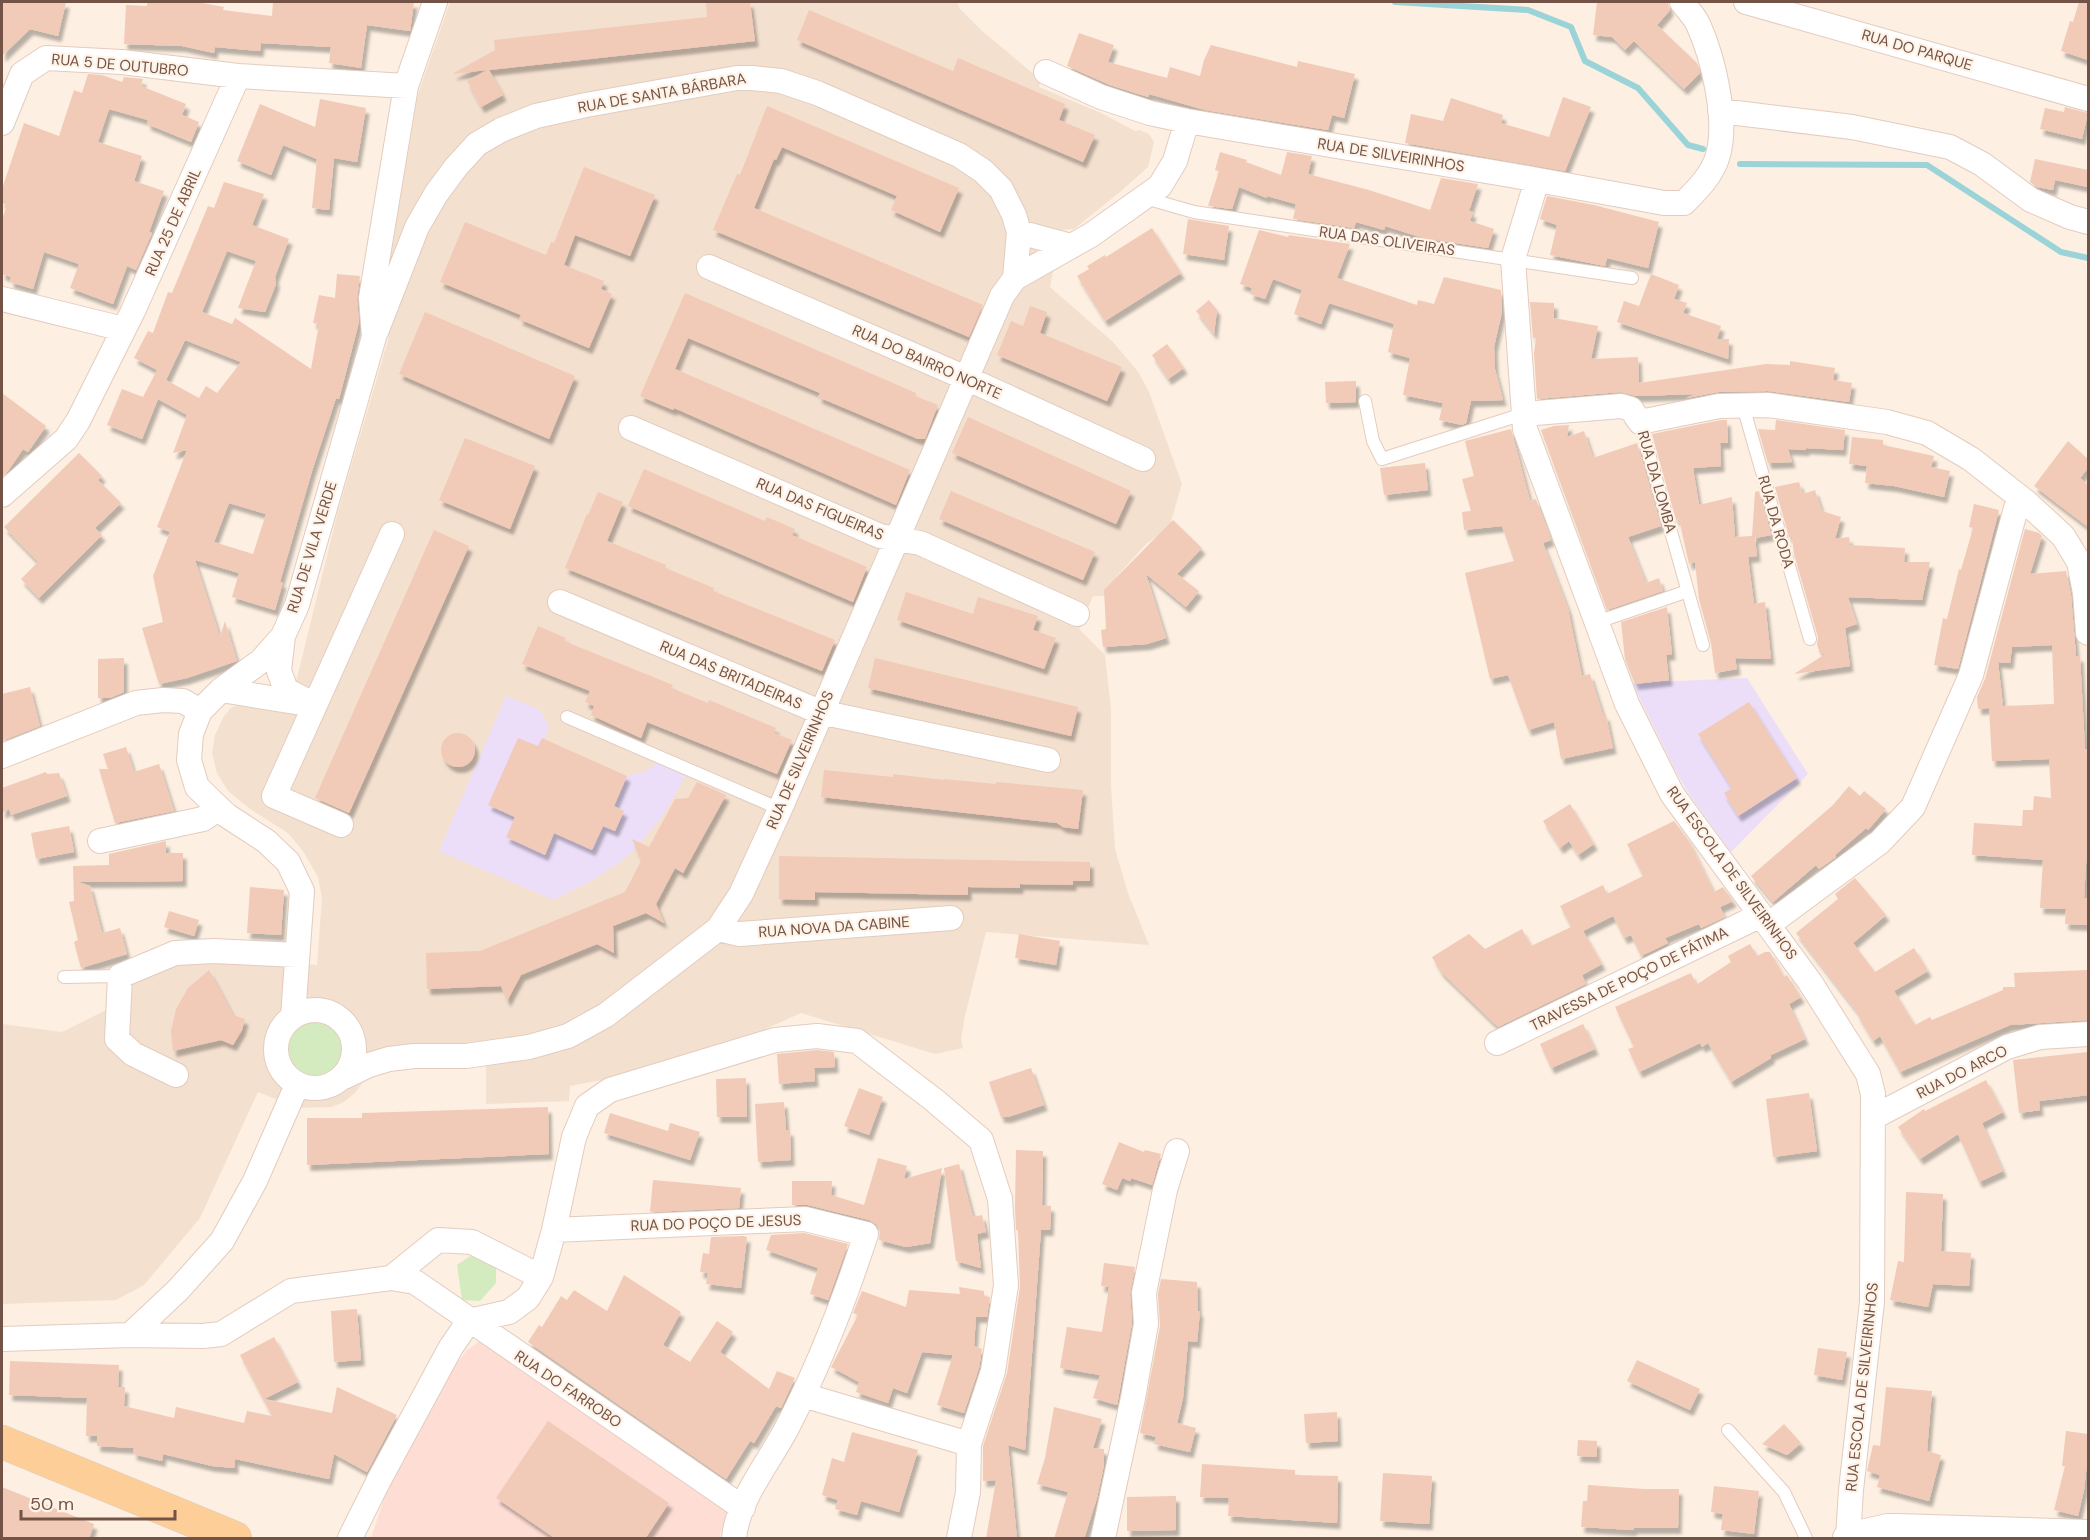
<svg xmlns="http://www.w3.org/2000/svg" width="2090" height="1540" font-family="'DM Sans',sans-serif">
<defs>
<filter id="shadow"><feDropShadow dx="3.5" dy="6" stdDeviation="1.5" flood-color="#0004"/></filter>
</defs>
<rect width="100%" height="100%" fill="#fdefe1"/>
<!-- residential -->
<path fill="#f4e0cf" d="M450,2H957L960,9L981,30L1041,80L1039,87L1101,113L1135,131L1140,130L1149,134L1154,142L1148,167L1120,192L1074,229L1061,230L1050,287L1113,342L1139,373L1149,392L1182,484L1169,528L1146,544L1117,576L1105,596H1093L1079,629L1105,655L1111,709V786L1115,849L1128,893L1149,945L986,932L965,1016L961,1039L963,1048L935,1054L801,1013L743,1039L639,1073L570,1086L569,1101L486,1104V1064L402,1068L369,1074L355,1093L344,1102L331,1107L298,1108L258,1092L200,1218L144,1285L116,1300L2,1304V1024L62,1032L108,1009L129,984L186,961L278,962L317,965L322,898L318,877L303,851L288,833L250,809L228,791L217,773L212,753L215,735L224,716L231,708L238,705L284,713L297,678L338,511L389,337L377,296L399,206L417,97Z"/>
<!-- commercial -->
<path fill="#fdddd4" d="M480,1341L728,1511L719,1538H371L387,1490L426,1418L454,1367L467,1350Z"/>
<!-- education -->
<path fill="#ecdef9" d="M1747,678L1808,774L1731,852L1687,791L1675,770L1632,683Z
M506,696L540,710L549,727L544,740L626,776L644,772L659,762L686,775L663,816L632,852L615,866L594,879L554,900L439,851Z"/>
<!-- green -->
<path fill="#d4eabf" d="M289 1049a27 27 0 1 1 54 0a27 27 0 1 1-54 0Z
M473,1254L496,1265V1283L480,1301L462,1300L457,1265Z"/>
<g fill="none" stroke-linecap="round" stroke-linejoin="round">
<!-- stream -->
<path stroke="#9bd4d8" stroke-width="6" d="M1395,2L1528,10L1571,27L1585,61L1638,88L1688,145L1703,149
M1740,164L1927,165L2061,252L2088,258"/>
</g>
<!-- building -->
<path fill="#f2cab8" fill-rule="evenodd" filter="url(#shadow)" d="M2,2H66L58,36L30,29L2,56Z
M147,2H197L224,7L223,10L272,16L273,2H414L410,31L367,25L361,68L329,63L331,47L261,43L260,51L215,47L214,53L182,46L124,44L126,5L147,6Z
M706,2H750L755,41L489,70L503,95L481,107L467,81L487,70L452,74L495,50L494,40L707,17Z
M1597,2H1668L1670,10L1657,25L1697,63L1700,73L1684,89L1634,41L1625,50L1612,37L1593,35Z
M2079,2H2088V60L2061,51L2070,21L2073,22Z
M809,10L953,71L958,58L1065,104L1059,120L1095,135L1083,162L797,40Z
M1079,33L1114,45L1108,62L1167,78L1170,67L1200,76L1204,60L1211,45L1297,67L1298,61L1355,74L1344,118L1332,115L1328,130L1205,110L1149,94L1148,97L1110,85L1067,66Z
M88,74L102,75L122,82L124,77L143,79L141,86L186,104L182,115L199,122L191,142L147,124L148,120L109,109L98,142L142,156L134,181L164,191L149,232L152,233L136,270L127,266L113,304L70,288L79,264L44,252L33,289L10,282L11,277L2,274V219L7,205L2,203V189L24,123L59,136L74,90L82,93Z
M1563,97L1591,107L1565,171L1405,143L1411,114L1443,121L1451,98L1503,115L1501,123L1549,137Z
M320,99L366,108L357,162L334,158L329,210L312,208L317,159L283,145L271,175L237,161L260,104L315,127Z
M767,106L959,188L940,232L891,210L897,196L782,147L776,160L774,159L754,208L983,305L969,337L713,230L737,174L740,175Z
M2065,107L2088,113L2082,139L2040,129L2045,108L2064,112Z
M1220,152L1247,160L1246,162L1281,175L1287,152L1312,156L1308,174L1369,190L1430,210L1441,178L1478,184L1469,211L1473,212L1470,221L1494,229L1488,248L1423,238L1385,226L1384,230L1356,222L1354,228L1293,219L1296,204L1267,196V198L1239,187L1232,209L1208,206L1219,171L1215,170Z
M2035,159L2088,170V187L2055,180L2053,190L2037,187L2030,182Z
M584,167L655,195L630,256L575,235L564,265L604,281L601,289L612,294L589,348L519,319L521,315L440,282L465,222L546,255L551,242L554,243Z
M224,182L264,194L252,225L289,239L275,277L276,284L265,312L238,308L256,261L227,251L202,312L232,324L235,318L311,369L319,324L313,323L319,295L335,298L337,274L360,276L357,299L359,322L339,399L336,398L312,471L280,582H283L275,610L232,597L239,573L195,560L220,637L225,621L237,661L187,678L159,684L142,628L163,622L153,576L170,532L157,527L187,450L173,453L187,415L158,399L142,439L107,425L122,389L143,397L157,370L134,358L148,331L153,333L168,292L172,293L208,206L214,208ZM185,340L241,362L217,393L206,386L199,398L166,380ZM229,503L266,514L253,554L214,542Z
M1547,196L1594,205L1659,222L1648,268L1607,258L1605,266L1550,255L1557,225L1540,219Z
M1188,219L1229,226L1224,260L1183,254Z
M1152,228L1181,273L1105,321L1077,276L1089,269L1087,266L1105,255L1106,257Z
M1259,230L1288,237L1289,235L1350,244L1337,278L1417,305L1418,300L1434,304L1444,277L1501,290L1502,312L1494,347L1495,369L1503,400L1471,401L1466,423L1462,425L1439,420L1443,403L1403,395L1410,358L1388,352L1394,324L1329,303L1321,324L1294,314L1302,290L1273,279L1265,299L1250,294L1252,288L1240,284Z
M1651,274L1679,285L1674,299L1687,303L1683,313L1721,326L1717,339H1729L1728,359L1617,322L1624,301L1639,306Z
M685,293L916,393L915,396L938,405L925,439H918L818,397L820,393L688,338L675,369L910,470L896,505L674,408L673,410L640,396Z
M1209,300L1217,310L1214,334L1196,311Z
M1530,302L1554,303V318L1598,326L1591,359L1638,357L1639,383L1766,364L1790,365V361L1835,368L1833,380L1852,383L1849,402L1768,391L1719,392L1686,398L1696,394L1637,396L1620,392L1537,399L1534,354L1536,338H1533Z
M1030,306L1047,312L1040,333L1122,367L1107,401L997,355L1011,321L1023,326Z
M425,312L575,376L549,439L399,374Z
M1167,344L1184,368L1168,379L1152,355Z
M1356,381V402L1326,403L1325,382Z
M2,393L46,426L28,452L23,449L8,471L2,477Z
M968,417L1131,491L1116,524L952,453Z
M1721,420H1727L1728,443H1720L1721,466L1693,468L1699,505L1732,497L1735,537L1752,536L1755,492L1759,491L1771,535L1755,538L1757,556L1748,557L1754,604L1765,602L1771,659L1735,658L1737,669L1715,673L1711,643L1699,599L1695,562L1689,564L1679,519L1676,520L1652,434Z
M1776,420L1845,430L1843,450L1806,448V450L1788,449L1792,462L1768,463L1758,429L1775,430Z
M1569,425L1567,437L1584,431L1593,458L1637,443L1661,526L1628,537L1646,583L1659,578L1663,591L1607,610L1541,430L1554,426Z
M1511,429L1530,501L1536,499L1551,540L1543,543L1568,609L1582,676L1590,674L1603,715H1606L1613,748L1561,759L1554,722L1528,730L1508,675L1490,679L1465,573L1514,561L1502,526L1464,530L1462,512L1471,511L1462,479L1474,476L1465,441Z
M1852,437L1883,440V445L1934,456L1931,467L1950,471L1944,497L1894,486L1865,483L1867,466L1849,464Z
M465,438L535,466L510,529L439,500Z
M2068,441L2088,459V468L2080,478L2088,485V527L2034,486Z
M79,453L102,476L98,480L121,503L95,528L102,535L39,598L21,579L38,562L4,527Z
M1425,463L1428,490L1384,495L1380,468Z
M644,469L765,521L767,517L795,529L792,535L867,567L853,602L628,506Z
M1799,482L1803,494L1815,490L1822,511L1841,517L1835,539L1849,537L1850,545L1905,548L1904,562H1930L1922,600L1848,597L1857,624L1845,628L1850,666L1794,674L1827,653L1820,654L1817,644L1818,637L1794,554L1792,537H1789L1775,487Z
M951,491L1095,552L1083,580L939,519Z
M598,492L623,502L607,541L666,565L665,568L714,588L713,591L835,640L822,671L565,568L587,514L588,515Z
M1974,504L1999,510L1958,669L1934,665L1943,618L1947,619L1959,569L1961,570L1973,528L1969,527Z
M1173,520L1202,548L1177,574L1199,591L1186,607L1146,574L1166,638L1147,644L1103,647L1101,630L1106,629L1104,590Z
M2025,529L2039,533L2042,536L2030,574L2066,571L2071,595L2076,656H2080L2085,749H2087L2088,780V831L2084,898H2088L2087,925L2065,924L2066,909L2040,908L2043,860L1972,855L1974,823L2022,826L2023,810H2033L2034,796L2051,798L2049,759L1992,761L1989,708L1978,709L1977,697L1985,679ZM2052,645L2054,704L2003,706L1998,662L2010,663L2012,647Z
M434,530L469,546L349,813L315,798Z
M906,592L973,614L978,597L1038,616L1033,630L1056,638L1044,669L897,620Z
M1667,607L1672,654L1666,655L1669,680L1635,684L1625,659L1621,622Z
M538,626L566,638L564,641L673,685L671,688L708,703L709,700L776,728L774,733L792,740L777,774L647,722L641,738L591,715L594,706L585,702L590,691L522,664Z
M124,658V692L110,698H98V659Z
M875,658L1078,707L1071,736L868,688Z
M30,687L40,726L2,741V694Z
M1749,702L1797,778L1738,816L1724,793L1732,788L1698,734Z
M441 750a17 17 0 1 1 34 0a17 17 0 1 1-34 0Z
M518,738L538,746L542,738L627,776L614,806L624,811L615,831L603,826L592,850L554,833L545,855L506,837L515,817L488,805Z
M126,747L134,772L159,764L174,811L115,823L99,769H108L103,754Z
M824,770L893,777V774L944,780V779L996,784V782L1083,790L1078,829L1063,827L1057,823L821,797Z
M46,772L47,774L59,773L67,796L11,815L9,809L2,813V788Z
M697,782L726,795L683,873L675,868L656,904L664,923L646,913L613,926L614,953L597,944L521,975L507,1001L501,986L427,989L426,953L480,951L625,892L641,861L632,839L649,847L675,799L688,798Z
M1849,786L1860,796L1864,791L1886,809L1868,830L1866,828L1835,855L1836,857L1819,869L1816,865L1773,902L1751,876L1833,805Z
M1570,804L1594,844L1578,855L1569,841L1560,848L1543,821Z
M1674,821L1689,841L1714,892L1723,887L1733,901L1720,907L1725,917L1701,928L1699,924L1665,938L1668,943L1641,956L1631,935L1624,938L1613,916L1583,931L1602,964L1582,975L1586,984L1498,1027L1441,972L1432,957L1469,934L1485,949L1522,929L1531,946L1571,927L1560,906L1603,885L1607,894L1643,876L1627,844Z
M69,826L74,852L36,859L31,833Z
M166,841V853H183V881L78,882L90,886L102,933L120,928L127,954L81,968L74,942L78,940L69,902L74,901L73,866L109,865V854Z
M779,856L1090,862V881H1073V885L1020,884V888L968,887V895L815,892V900L779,899Z
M1855,878L1886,915L1853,943L1875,972L1914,948L1928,971L1894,991L1915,1025L1930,1017L1932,1020L2003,990V987H2015L2014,973L2087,970L2088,1020L2010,1025L1900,1072L1880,1036L1873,1041L1857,1014L1858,1013L1796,933L1838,899L1835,894Z
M250,887L284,890L281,935L247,933Z
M169,911L199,920L194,936L164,927Z
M1019,934L1060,941L1056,965L1015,958Z
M1750,944L1757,956L1765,952H1770L1784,977L1787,975L1801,997L1789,1004L1805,1039L1771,1055V1058L1731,1082L1708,1043L1702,1047L1700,1043L1639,1072L1628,1049L1634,1047L1615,1007L1691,973L1696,985L1731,962L1728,956Z
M209,970L233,1015L245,1019L242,1030L233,1045L221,1040L173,1051L171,1031L176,1009L188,988Z
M1583,1024L1595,1049L1551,1068L1540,1044Z
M817,1050L834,1052L835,1067L814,1068L815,1081L779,1084L777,1054Z
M2088,1052V1095L2039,1101L2040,1110L2019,1113L2013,1060Z
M1031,1068L1044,1105L1008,1117H1001L989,1082Z
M746,1078L747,1117H717L716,1079Z
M1986,1080L2003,1112L1982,1123L2003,1171L1979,1182L1958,1134L1920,1159L1898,1127L1924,1109L1925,1111Z
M859,1088L883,1097L869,1135L844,1126Z
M1809,1093L1817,1151L1773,1157L1766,1099Z
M784,1102L786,1130H790L791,1160L758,1162L755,1104Z
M548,1107L549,1154L307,1165V1118H362V1113Z
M610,1113L668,1131L670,1123L700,1132L690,1160L604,1133Z
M1119,1142L1144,1152L1145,1150L1161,1154L1152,1185L1131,1178L1130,1181L1122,1178L1117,1190L1102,1184Z
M1016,1150L1043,1151L1042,1205L1051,1206L1050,1230H1041L1025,1450L1008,1445L1017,1539H986L996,1480L983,1481V1446L1007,1373L1020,1287L1018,1230H1016L1015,1208Z
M878,1158L907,1166L904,1179L942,1168L930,1243L906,1247L879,1240L880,1230L876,1224L869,1220L808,1205H792V1181H832L831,1195L864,1205Z
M959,1164L973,1217L982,1215L986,1232L977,1234L981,1268L956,1261L944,1168Z
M653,1180L741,1188L739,1208L650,1212Z
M1906,1192L1943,1194L1941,1251L1971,1253L1969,1286L1933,1284L1928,1307L1890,1300L1898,1261L1904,1262Z
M804,1233L848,1244L828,1300L810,1294L818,1268L766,1250L771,1235Z
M743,1236L747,1237L741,1288L706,1284L708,1273L700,1272L703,1253L709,1254L711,1237Z
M1104,1263L1135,1267L1130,1294L1132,1323L1117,1405L1093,1398L1100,1375L1060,1368L1067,1327L1102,1332L1109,1287L1101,1286Z
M624,1275L681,1312L663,1345L690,1362L717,1321L733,1332L720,1352L769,1389L777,1371L795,1378L781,1408L776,1406L754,1443L750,1441L726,1479L528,1342L539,1325L542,1327L561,1296L567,1300L574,1290L607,1311Z
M1161,1279L1197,1282L1198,1311H1200L1197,1342L1188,1341L1183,1398L1177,1423L1196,1428L1190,1452L1154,1444L1156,1437L1140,1433L1160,1326L1158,1294Z
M959,1287L984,1291V1296L990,1297L987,1317H976L974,1346L982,1349L979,1368L964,1413L937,1405L953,1355L922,1352L907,1393L893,1388L888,1403L856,1392L859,1382L831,1367L858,1315L853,1313L862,1291L906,1307L909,1290L960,1294Z
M357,1309L361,1360L334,1362L331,1311Z
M274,1337L298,1382L264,1399L332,1413L337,1387L397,1415L367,1472L334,1454L329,1479L235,1459V1468L212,1466L163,1454L162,1461L133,1454L134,1448L97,1446V1436H86L87,1398L9,1395L10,1361L119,1365L118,1387H125L124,1406L174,1418L176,1407L244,1423L247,1411L272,1416L240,1355Z
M1818,1348L1847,1352L1842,1380L1814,1375Z
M1637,1360L1700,1389L1690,1410L1627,1381Z
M1886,1387L1932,1391L1927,1451L1941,1455L1929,1501L1877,1487L1880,1475L1867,1471L1873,1445L1880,1446Z
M1054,1407L1102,1419L1093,1448L1104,1449V1465L1097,1498L1084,1539H1054L1068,1492L1037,1484L1045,1458Z
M1337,1412L1338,1441L1306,1443L1304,1414Z
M548,1421L669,1503L645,1539H556L496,1498Z
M1784,1424L1801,1443L1787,1455L1762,1444Z
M2066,1431L2088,1434V1454L2084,1490L2078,1516L2054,1510L2065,1466H2062Z
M852,1432L918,1450L899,1512L861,1501L857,1515L835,1509L838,1500L822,1495L832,1458L844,1462Z
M1578,1440L1597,1441V1457L1577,1456Z
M1202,1464L1295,1470V1475L1338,1476L1337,1523L1228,1516L1229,1498L1200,1497Z
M1383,1473L1432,1476L1429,1524L1380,1521Z
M1588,1485L1644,1489H1679L1678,1528H1634L1633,1530L1581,1527L1583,1501H1587Z
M1714,1486L1759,1491L1754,1534L1721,1530L1723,1514L1711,1512Z
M2,1487L94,1524L89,1539H2Z
M1176,1496V1530L1127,1531V1497Z"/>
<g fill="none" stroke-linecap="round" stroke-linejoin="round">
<defs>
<path id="service" d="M1145,198L1194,212L1632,278
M1365,401L1373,441L1382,459L1523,414
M1743,406L1810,639
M1640,422L1703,645
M1597,622L1688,591
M567,717L780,809
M64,977L120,976
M1728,1430L1784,1492L1806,1538"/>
<path id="minor" d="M1746,2L2088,99
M1046,72L1101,97L1150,113L1187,121L1510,175L1664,203H1684C1698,189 1713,174 1718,155C1728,119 1713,57 1698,24C1694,16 1687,9 1682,2
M1720,111L1852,127L1950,147L1982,164L2031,200L2070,217L2088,222
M2,123L22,74L46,58L122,62L238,76L406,86
M1537,180L1513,259L1525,429L1627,704L1672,794L1810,982L1868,1074L1873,1094L1872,1302L1851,1490L1848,1538
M1019,232L1071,246
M709,267L966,378L1143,459
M2,299L123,329
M376,332L417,227L436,194L456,167L477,144L501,130L536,116L586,105L737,78H752L781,81L817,93L959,155L983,171L1001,189L1014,215L1019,232L1015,278
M1523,414L1621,406L1631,409L1640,422L1719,406L1768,405L1887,422L1927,433L1971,459L2026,502L2063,536L2079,562L2085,593L2088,633
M631,428L880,536L920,543L1077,614
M2,495L66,439L78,421L133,311L238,76
M560,602L820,712L1048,760
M283,636L279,671L286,690L307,701
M221,690L314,705
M2,756L136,703L163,700L183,701L200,711
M341,825L274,796L392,534
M100,841L203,819L219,808
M1768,925L1880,842L1913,807L1971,675L2019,497
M718,929L740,934L951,918
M276 1049a39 39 0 1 1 78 0a39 39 0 1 1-78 0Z
M293,1017L302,891L288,862L266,841L226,815L197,787L189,760L191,734L200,711L221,690L261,661L283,636L297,605L374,337L371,298L406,86L435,2
M1497,1043L1761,915
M176,1075L133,1054L117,1039L120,976L175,953L214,951L297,955
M344,1077L369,1065L389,1059L414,1056H466L529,1047L568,1036L606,1015L718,929L741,894L780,809L1002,296L1015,278L1091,235L1160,186L1175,161L1187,121
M1874,1117L2007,1047L2040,1037L2088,1034
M554,1230L805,1219L866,1234C845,1299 820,1363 789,1424C771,1460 738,1498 734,1538
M391,1278L438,1240L472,1242L541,1277
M130,1335L178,1290L222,1241L255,1181L297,1085
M2,1339L130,1335L203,1336L221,1334L291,1291L391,1278L415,1282L743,1508
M803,1395L969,1444
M350,1538L379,1480L451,1347L469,1321L509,1312L528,1298L541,1277L554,1230L574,1137L587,1106L610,1090L775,1040L817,1036L857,1041L934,1100L981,1140L1000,1199L1006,1285L993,1371L969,1444L968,1492L959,1538
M1103,1538L1133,1398L1146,1324L1144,1293L1165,1190L1177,1151"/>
<path id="tertiary" d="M1848,1538L1888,1529H1897L2088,1535"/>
<path id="primary" d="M2,1442L235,1538"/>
</defs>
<!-- service casing -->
<use href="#service" stroke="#e3ccbf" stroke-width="14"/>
<!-- minor casing -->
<use href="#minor" stroke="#e3ccbf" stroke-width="26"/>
<!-- tertiary casing -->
<use href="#tertiary" stroke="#e3ccbf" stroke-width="32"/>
<!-- primary casing -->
<use href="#primary" stroke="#d8cfcb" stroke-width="34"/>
<!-- service -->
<use href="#service" stroke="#fff" stroke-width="12"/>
<!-- minor -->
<use href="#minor" stroke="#fff" stroke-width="24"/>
<!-- tertiary -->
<use href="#tertiary" stroke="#fff" stroke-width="30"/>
<!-- primary -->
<use href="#primary" stroke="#fdce97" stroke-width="33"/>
</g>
<g text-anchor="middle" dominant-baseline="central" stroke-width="4.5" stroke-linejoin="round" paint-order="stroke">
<!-- street labels -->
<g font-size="15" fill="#745347" stroke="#fff3e7">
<text transform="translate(1917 50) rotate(16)">RUA DO PARQUE</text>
<text transform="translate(120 65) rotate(5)">RUA 5 DE OUTUBRO</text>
<text transform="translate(662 93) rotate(-10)">RUA DE SANTA BÁRBARA</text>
<text transform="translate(1391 155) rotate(9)">RUA DE SILVEIRINHOS</text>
<text transform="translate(173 222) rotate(-66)">RUA 25 DE ABRIL</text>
<text transform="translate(1387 241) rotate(8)">RUA DAS OLIVEIRAS</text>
<text transform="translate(927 362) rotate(24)">RUA DO BAIRRO NORTE</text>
<text transform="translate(1657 482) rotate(74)">RUA DA LOMBA</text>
<text transform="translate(820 509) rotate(23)">RUA DAS FIGUEIRAS</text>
<text transform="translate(1776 522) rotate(74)">RUA DA RODA</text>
<text transform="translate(312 547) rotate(-73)">RUA DE VILA VERDE</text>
<text transform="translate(731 675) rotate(23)">RUA DAS BRITADEIRAS</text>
<text transform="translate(800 760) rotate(-67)">RUA DE SILVEIRINHOS</text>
<text transform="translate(1732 873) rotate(54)">RUA ESCOLA DE SILVEIRINHOS</text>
<text transform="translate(834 927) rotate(-4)">RUA NOVA DA CABINE</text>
<text transform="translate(1629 979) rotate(-26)">TRAVESSA DE POÇO DE FÁTIMA</text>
<text transform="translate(1962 1072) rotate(-27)">RUA DO ARCO</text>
<text transform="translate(716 1223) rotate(-2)">RUA DO POÇO DE JESUS</text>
<text transform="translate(1862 1387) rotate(-84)">RUA ESCOLA DE SILVEIRINHOS</text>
<text transform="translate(568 1389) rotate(34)">RUA DO FARROBO</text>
</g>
</g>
<!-- border -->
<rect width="2090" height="1540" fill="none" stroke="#745347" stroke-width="6"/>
<!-- scale -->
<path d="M21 1510v9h154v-9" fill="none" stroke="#745347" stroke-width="3"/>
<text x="30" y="1510" font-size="18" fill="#745347" stroke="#fff3e7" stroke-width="4.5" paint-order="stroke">50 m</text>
</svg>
